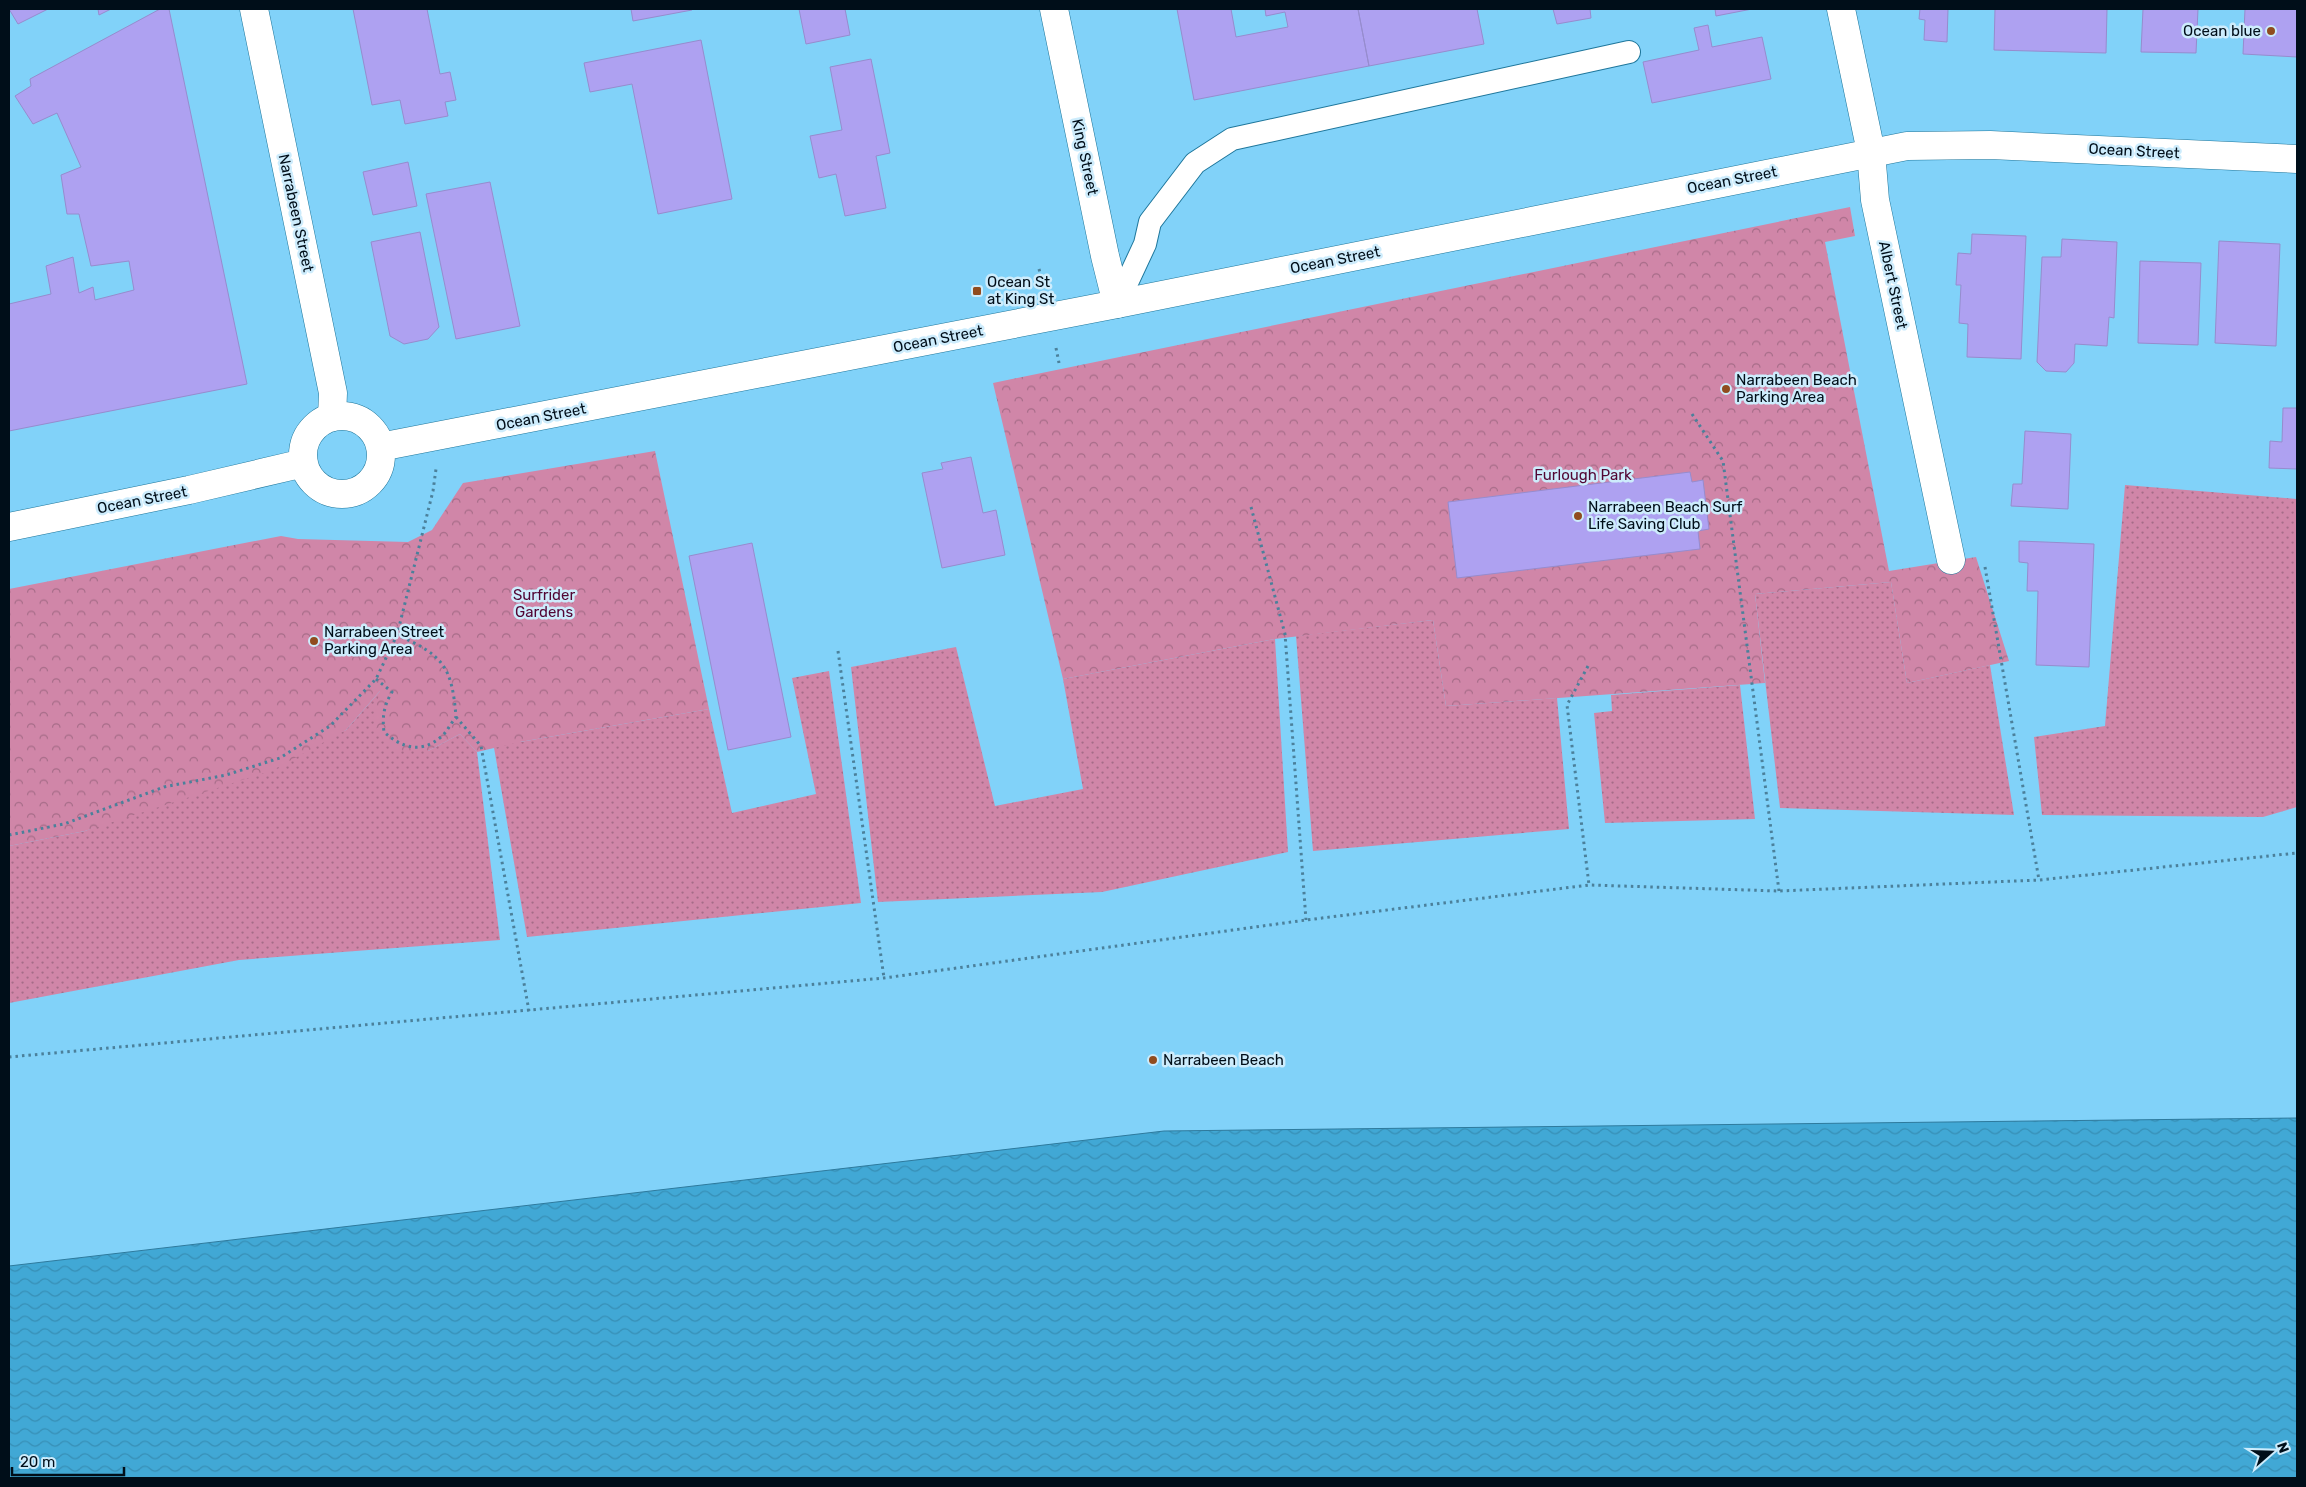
<svg xmlns="http://www.w3.org/2000/svg" width="2306" height="1487" font-family="Rubik,sans-serif">
<defs>
<pattern id="grass-dots" width="8" height="8" patternUnits="userSpaceOnUse" patternTransform="scale(1.25)"><rect width="8" height="8" fill="#d086a8"/><path d="M2 2h.1M6 6h.1" fill="none" stroke="#a66c88" stroke-width="1.8" stroke-linecap="round"/></pattern>
<pattern id="park-crowns" width="20" height="18" patternUnits="userSpaceOnUse" patternTransform="scale(1.25)"><rect width="20" height="18" fill="#d086a8"/><path d="M2 6a3 3 0 1 1 6 0M12 15a3 3 0 1 1 6 0" fill="none" stroke="#a66c88"/></pattern>
<pattern id="water-waves" width="16" height="10" patternUnits="userSpaceOnUse" patternTransform="scale(1.25)"><rect width="16" height="10" fill="#41a8d5"/><path d="M0 5q4-4 8 0t8 0" fill="none" stroke="#378fb6"/></pattern>
</defs>
<rect width="100%" height="100%" fill="#81d2f9"/>
<!-- grass -->
<path fill="url(#grass-dots)" d="M2125,485L2297,499V807L2263,817L2042,815L2034,737L2105,726Z
M1891,582L1907,683L1990,665L2014,815L1780,808L1755,594Z
M1433,620L1446,706L1557,698L1569,829L1313,851L1296,636Z
M1275,639L1288,852L1102,892L878,902L851,667L956,647L995,806L1083,789L1063,679Z
M829,671L861,903L527,937L493,742H520L709,709L732,813L816,794L792,678Z
M1740,685L1755,819L1605,823L1594,713L1612,711L1611,695Z
M381,690L428,751L460,734L477,752L500,940L239,960L9,1003V846L85,831L346,730Z"/>
<!-- park -->
<path fill="url(#park-crowns)" d="M1850,207L1855,236L1825,242L1889,571L1976,557L2009,661L1907,683L1891,582L1755,594L1765,683L1446,706L1433,620L1275,639L1063,679L993,383Z
M655,451L709,709L520,742L477,752L460,734L428,751H396L379,735L373,717L380,691L346,730L273,770L85,831L9,846V589L281,536L298,539L408,542L432,530L463,483Z"/>
<!-- water -->
<path fill="url(#water-waves)" stroke="#2e7a9d" d="M2297,1118V1478H9V1266L1164,1131Z"/>
<!-- building -->
<path fill="#aea1f1" stroke="#968cce" d="M9,9H48L18,24Z
M98,9H111L99,15Z
M160,9H169L247,384L9,431V304L51,294L46,266L73,257L79,293L93,287L95,300L134,290L129,261L91,266L79,214H67L61,175L81,167L57,113L33,124L15,96L31,86L30,79Z
M353,9H427L440,74L450,72L456,100L445,102L448,116L405,124L400,100L372,105Z
M631,9H692V10L633,21Z
M799,9H845L850,35L806,44Z
M1177,9H1231L1236,37L1288,27L1285,12L1266,16L1265,9H1358L1369,66L1194,100Z
M1358,9H1477L1484,44L1369,66Z
M1553,9H1590L1591,18L1557,24Z
M1715,9H1752L1716,16Z
M1920,9H1948L1947,42L1924,40L1925,20L1919,19Z
M1995,9H2107L2106,53L1994,50Z
M2143,9H2198L2196,53L2141,52Z
M2245,9H2297V57L2243,54Z
M1708,25L1712,47L1762,37L1771,79L1652,103L1643,62L1699,50L1694,28Z
M701,40L732,199L658,214L632,84L590,92L584,63Z
M871,59L890,153L876,156L886,208L845,216L836,174L819,178L810,136L842,130L830,67Z
M408,162L417,206L373,215L363,172Z
M490,182L520,326L456,339L426,194Z
M420,232L439,327L428,339L404,344L390,336L371,242Z
M1972,234L2026,236L2021,359L1967,357L1968,324L1959,323L1961,285H1956L1958,253L1971,254Z
M2062,239L2117,242L2114,318L2109,317L2107,346L2075,344L2074,363L2066,372L2046,371L2037,362L2042,257H2061Z
M2219,241L2280,244L2276,346L2215,343Z
M2140,261L2201,263L2198,345L2138,343Z
M2283,408H2297V469L2269,468L2270,441L2282,442Z
M2025,431L2071,434L2068,509L2011,506L2013,484H2022Z
M971,457L983,513L996,510L1005,555L942,568L922,473L943,469L941,463Z
M1690,472L1692,482L1703,480L1709,529L1698,531L1700,549L1457,578L1448,502Z
M2019,541L2094,544L2089,667L2036,665L2038,591H2027L2028,563L2019,562Z
M752,543L791,737L728,750L689,556Z"/>
<g fill="none" stroke-linecap="round" stroke-linejoin="round">
<defs>
<path id="lane" d="M1117,304L1145,244L1150,222L1195,163L1232,139L1629,52"/>
<path id="street" d="M254,9L333,393L332,417
M1054,9L1105,256L1117,304
M1841,9L1871,152L1875,200L1951,560"/>
<path id="secondary" d="M303 455a39 39 0 1 1 78 0a39 39 0 1 1-78 0Z
M380,447L1117,304L1907,146L1990,145L2297,159
M9,527L189,490L304,463"/>
</defs>
<!-- lane casing -->
<use href="#lane" stroke="#1e769b" stroke-width="24"/>
<!-- street casing -->
<use href="#street" stroke="#1e769b" stroke-width="29"/>
<!-- secondary casing -->
<use href="#secondary" stroke="#1e769b" stroke-width="29"/>
<!-- path -->
<path stroke="#4b809b" stroke-width="3" stroke-dasharray="2.5 4" stroke-linecap="butt" d="M1039,269L1043,284
M1056,348L1059,363
M1692,414L1723,461L1779,891
M1251,507L1285,634L1306,920
M1985,567L2039,880
M838,651L884,978
M1588,666L1567,705L1589,885
M376,679L392,692C384,705 382,717 384,732C402,748 421,754 441,737C447,732 451,723 456,717C452,666 443,655 397,635
M456,717L481,746L529,1011
M9,835L64,824L164,787L226,775L280,758L330,726L376,679L397,635L433,491L436,469
M9,1057L884,978L1306,920L1589,885L1779,891L2039,880L2297,853"/>
<!-- lane -->
<use href="#lane" stroke="#fff" stroke-width="22"/>
<!-- street -->
<use href="#street" stroke="#fff" stroke-width="28"/>
<!-- secondary -->
<use href="#secondary" stroke="#fff" stroke-width="28"/>
</g>
<!-- markers -->
<g fill="#904c1f" stroke="#cdecfc" stroke-width="2">
<circle cx="2271" cy="31" r="5"/>
<rect x="972" y="286" width="10" height="10" rx="2.5"/>
<circle cx="1726" cy="389" r="5"/>
<circle cx="1578" cy="516" r="5"/>
<circle cx="314" cy="641" r="5"/>
<circle cx="1153" cy="1060" r="5"/>
</g>
<g text-anchor="middle" dominant-baseline="central" stroke-width="5" stroke-linejoin="round" paint-order="stroke">
<!-- poi labels -->
<g font-size="15" fill="#000e19" stroke="#cdecfc" text-anchor="start">
<text x="2261" y="31" text-anchor="end">Ocean blue</text>
<text x="987" y="282">Ocean St<tspan x="987" dy="17">at King St</tspan></text>
<text x="1736" y="380">Narrabeen Beach<tspan x="1736" dy="17">Parking Area</tspan></text>
<text x="1588" y="507">Narrabeen Beach Surf<tspan x="1588" dy="17">Life Saving Club</tspan></text>
<text x="324" y="632">Narrabeen Street<tspan x="324" dy="17">Parking Area</tspan></text>
<text x="1163" y="1060">Narrabeen Beach</text>
</g>
<!-- street labels -->
<g font-size="15" fill="#000e19" stroke="#cdecfc">
<text transform="translate(2134 151) rotate(3)">Ocean Street</text>
<text transform="translate(1085 157) rotate(78)">King Street</text>
<text transform="translate(1732 180) rotate(-11)">Ocean Street</text>
<text transform="translate(296 213) rotate(78)">Narrabeen Street</text>
<text transform="translate(1335 260) rotate(-11)">Ocean Street</text>
<text transform="translate(1893 285) rotate(78)">Albert Street</text>
<text transform="translate(938 339) rotate(-11)">Ocean Street</text>
<text transform="translate(541 417) rotate(-11)">Ocean Street</text>
<text transform="translate(142 500) rotate(-11)">Ocean Street</text>
</g>
<!-- park labels -->
<g font-size="15" fill="#520533" stroke="#cdecfc">
<text x="1583" y="475">Furlough Park</text>
<text x="544" y="595">Surfrider<tspan x="544" dy="17">Gardens</tspan></text>
</g>
</g>
<!-- border -->
<rect width="2306" height="1487" fill="none" stroke="#000e19" stroke-width="20"/>
<!-- north arrow -->
<g transform="translate(2271 1452) rotate(70)" stroke="#cdecfc" stroke-width="4" paint-order="stroke">
<path d="M0-4L9 19L0 12L-9 19Z" fill="#000e19"/>
<text y="-8" font-size="14" font-weight="bold" text-anchor="middle" fill="#000e19">N</text>
</g>
<!-- scale -->
<path d="M12 1467v8h112v-8" fill="none" stroke="#000e19" stroke-width="2.5"/>
<text x="20" y="1467" font-size="15" fill="#000e19" stroke="#cdecfc" stroke-width="4" paint-order="stroke">20 m</text>
</svg>
